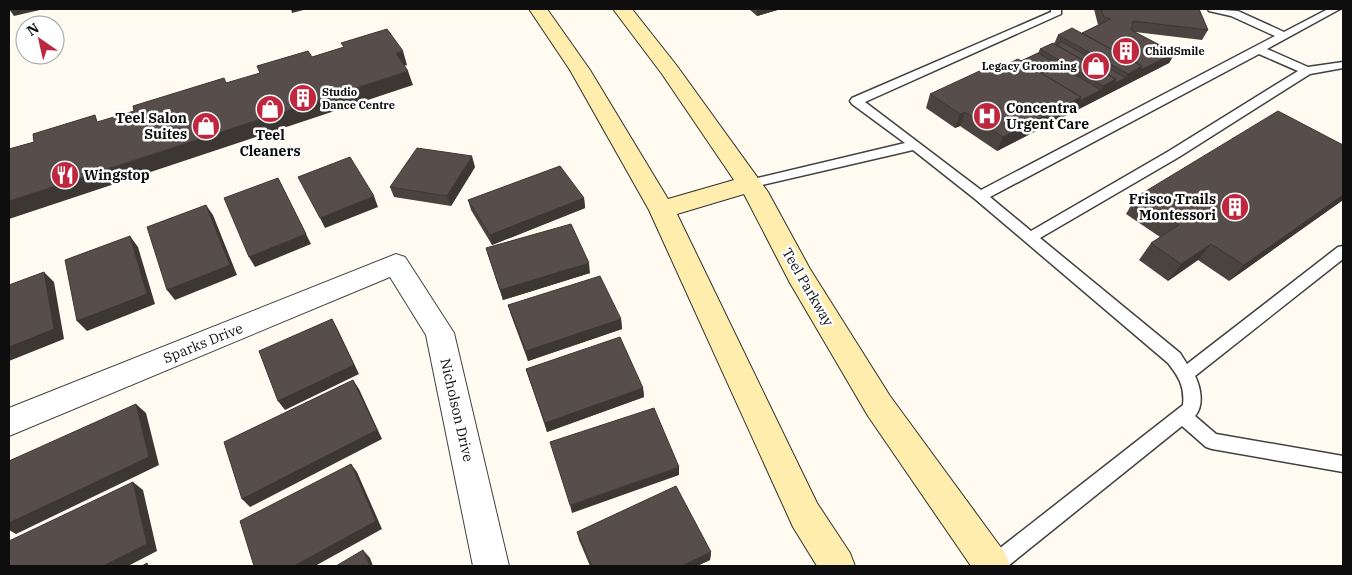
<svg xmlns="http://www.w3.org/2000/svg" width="1352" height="575" font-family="'IBM Plex Serif',serif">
<rect width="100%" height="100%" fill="#fffbf0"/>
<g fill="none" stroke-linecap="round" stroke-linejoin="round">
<defs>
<path id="lane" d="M1051,9H1061V14L865,102L981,190L1275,36L1231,16L1209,11L1208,9L1238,11L1284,32L1328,9H1340L1267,49L1308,67L1343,62V68L1310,74L1179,157L1040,238L1180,353L1187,364L1338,247L1343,246V259L1195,376C1201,388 1204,406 1195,416L1216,434L1343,456V472L1212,449L1206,447L1182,426L1008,566H983L986,559L1183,405C1185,387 1179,377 1168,363L975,199L913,150L749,188L744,187L742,184L744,181L749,180L905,143L852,104L850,101L852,98L1051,12ZM1259,54L1298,71L1169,151L1031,231L990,197Z"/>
<path id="street" d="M396,254L405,257L454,333L509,566H473L426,335L390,277L9,436V408Z"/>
<path id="secondary" d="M529,9H547L590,70L668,199L734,180L662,74L613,9H632L677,66L768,192L810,269L890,396L1005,553L1010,566H971L868,416L790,283L744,194L677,214L817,503L850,553L855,566H817L793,527L649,210L570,70Z"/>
</defs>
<!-- lane casing -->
<use href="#lane" stroke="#414141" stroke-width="3"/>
<!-- street casing -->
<use href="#street" stroke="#414141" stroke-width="2"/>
<!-- secondary casing -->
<use href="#secondary" stroke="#303030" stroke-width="2"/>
<!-- lane -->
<use href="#lane" fill="#fff" fill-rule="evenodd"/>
<!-- street -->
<use href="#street" fill="#fff" fill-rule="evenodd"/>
<!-- secondary -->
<use href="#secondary" fill="#feedac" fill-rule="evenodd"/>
</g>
<!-- wall -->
<path fill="#4b4340" d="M749,9H781L757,16Z
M1094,9H1199L1208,30L1202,40L1135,32L1175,53L1169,63L997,151L960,126L955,128L926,108L930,94L1021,61L1038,53L1040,49L1054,44L1058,35L1082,33L1098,25Z
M1343,145V200L1229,281L1198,260L1168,281L1139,260L1151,243L1160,237L1126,214L1136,197Z
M475,167L451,206L394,197L390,187Z
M584,198L585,208L492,245L471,210L468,200Z
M486,248L590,273L503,300Z
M508,305L621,319L622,329L528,361L511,315Z
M526,369L643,388L644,397L547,432Z
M577,532L711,552L710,560L697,566H590L579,540Z"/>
<!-- shaded-wall -->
<path fill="#3d3734" d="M9,9H44L14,16Z
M291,9H307L292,13Z
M757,9H781L757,16Z
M403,51L407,65L400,67L396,53Z
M1175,53L1169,63L1120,88L1128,74L1142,66Z
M408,71L413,85L9,219V201Z
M1126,78L1120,88L997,151L1003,137L1081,97L1101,90L1103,86L1116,79Z
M965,112L960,126L955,128L960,114Z
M472,156L475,167L451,206L447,196Z
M278,178L311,244L255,267L249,257Z
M1343,195V200L1229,281L1244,265Z
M374,196L378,207L325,228L320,218Z
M584,198L585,208L492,245L490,235Z
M206,205L213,215L237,275L175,300L167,290Z
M130,236L138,247L155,304L87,331L77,321Z
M1211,244L1198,260L1168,281L1181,264Z
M589,263L590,273L503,300L500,290Z
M44,272L54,282L64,339L9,361V347Z
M332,319L337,328L359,374L285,410L278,401Z
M621,319L622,329L528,361L526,351Z
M353,380L359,389L382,439L250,507L242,499Z
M643,388L644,397L547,432L545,423Z
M136,404L146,413L159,465L16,534L9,530V523Z
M351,464L357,472L382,529L315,566H294Z
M679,467V475L572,513L570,505Z
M133,482L143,490L157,551L128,566H103Z
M363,550L370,558L373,566H370Z
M711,552L710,560L697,566H682Z"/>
<!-- building -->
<path fill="#574e4b" stroke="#3d3734" d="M1101,9H1199L1208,30L1133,21L1131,30L1175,53L1140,70L1142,66L1082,33L1111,19L1104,17Z
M1072,28L1142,66L1128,74L1058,35Z
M387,29L403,51L396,53L408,71L9,201V149L34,142L33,134L95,115L97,122L134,111L133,106L224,78L226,83L260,73L257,66L308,51L312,57L344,47L341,43Z
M1062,42L1126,78L1114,83L1116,79L1056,45Z
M1053,43L1116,79L1103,86L1040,49Z
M1038,53L1101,90L1079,101L1081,97L1021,61Z
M1018,59L1081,97L1003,137L965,112L960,114L930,94L986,68L992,71Z
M1278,111L1343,145V195L1244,265L1211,244L1181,264L1151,243L1179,225L1136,197Z
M417,148L472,156L447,196L390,187Z
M350,157L374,196L320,218L298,177Z
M560,166L584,198L490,235L468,200Z
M278,178L306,234L249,257L224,198Z
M206,205L230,265L167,290L147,227Z
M571,224L589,263L500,290L486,248Z
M130,236L147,294L77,321L65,260Z
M44,272L54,329L9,347V285Z
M600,276L621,319L526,351L508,305Z
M332,319L354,365L278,401L259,351Z
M620,337L643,388L545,423L526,369Z
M353,380L377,430L242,499L224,442Z
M136,404L149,457L9,523V461Z
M654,408L679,467L570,505L550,442Z
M351,464L376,521L294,566H254L240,521Z
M133,482L147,544L103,566H9V541Z
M676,486L711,552L682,566H592L577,532Z
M363,550L370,566H336Z
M147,563L148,566H142Z"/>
<!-- icons -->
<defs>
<symbol id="building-disc" viewBox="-11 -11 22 22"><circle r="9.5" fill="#be273d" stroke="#fff"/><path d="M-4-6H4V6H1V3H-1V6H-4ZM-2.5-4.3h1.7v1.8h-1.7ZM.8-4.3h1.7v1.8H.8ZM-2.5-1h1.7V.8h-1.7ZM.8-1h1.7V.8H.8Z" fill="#fff"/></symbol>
<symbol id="shop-disc" viewBox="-11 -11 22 22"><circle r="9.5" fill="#be273d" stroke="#fff"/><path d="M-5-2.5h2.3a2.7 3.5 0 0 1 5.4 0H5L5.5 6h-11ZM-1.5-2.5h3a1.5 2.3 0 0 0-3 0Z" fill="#fff"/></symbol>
<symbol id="hospital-disc" viewBox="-11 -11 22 22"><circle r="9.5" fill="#be273d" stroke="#fff"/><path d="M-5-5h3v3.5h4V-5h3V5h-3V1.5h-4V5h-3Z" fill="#fff"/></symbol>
<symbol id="restaurant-disc" viewBox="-11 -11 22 22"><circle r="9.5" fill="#be273d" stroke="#fff"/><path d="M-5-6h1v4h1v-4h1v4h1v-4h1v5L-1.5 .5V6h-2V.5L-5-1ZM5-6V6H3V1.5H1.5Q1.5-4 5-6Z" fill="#fff"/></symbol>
</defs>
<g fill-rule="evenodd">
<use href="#building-disc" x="1110" y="35" width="32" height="32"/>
<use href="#shop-disc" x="1080" y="50" width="32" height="32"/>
<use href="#building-disc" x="287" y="82" width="32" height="32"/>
<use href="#shop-disc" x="254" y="93" width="32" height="32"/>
<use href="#hospital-disc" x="971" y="100" width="32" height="32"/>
<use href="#shop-disc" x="190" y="110" width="32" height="32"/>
<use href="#restaurant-disc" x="49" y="159" width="32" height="32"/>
<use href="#building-disc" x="1219" y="191" width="32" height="32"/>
</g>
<g text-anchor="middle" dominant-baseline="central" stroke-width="5" stroke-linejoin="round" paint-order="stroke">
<!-- far-poi labels -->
<g font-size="11" font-weight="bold" fill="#0e0e0e" stroke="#fff" text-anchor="start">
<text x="1145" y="51">ChildSmile</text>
<text x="1077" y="66" text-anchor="end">Legacy Grooming</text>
<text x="322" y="92">Studio<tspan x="322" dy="13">Dance Centre</tspan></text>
</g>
<!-- poi labels -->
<g font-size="14" font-weight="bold" fill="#0e0e0e" stroke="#fff" text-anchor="start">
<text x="1006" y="108">Concentra<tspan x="1006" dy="16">Urgent Care</tspan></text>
<text x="187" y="118" text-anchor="end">Teel Salon<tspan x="187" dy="16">Suites</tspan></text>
<text x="270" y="135" text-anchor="middle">Teel<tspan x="270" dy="16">Cleaners</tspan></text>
<text x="84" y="175">Wingstop</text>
<text x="1216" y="199" text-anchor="end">Frisco Trails<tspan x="1216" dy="16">Montessori</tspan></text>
</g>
<!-- street labels -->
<g font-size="14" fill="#0e0e0e" stroke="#fff">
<text transform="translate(808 287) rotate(60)">Teel Parkway</text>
<text transform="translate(203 343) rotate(-22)">Sparks Drive</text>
<text transform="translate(457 410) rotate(77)">Nicholson Drive</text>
</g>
</g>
<!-- border -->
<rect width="1352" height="575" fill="none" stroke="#0e0e0e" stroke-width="20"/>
<!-- north arrow -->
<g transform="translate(40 40) rotate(326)"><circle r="24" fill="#ffffff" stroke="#9f9f9f"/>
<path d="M0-4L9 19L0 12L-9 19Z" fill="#be273d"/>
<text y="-8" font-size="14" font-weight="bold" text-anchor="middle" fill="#0e0e0e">N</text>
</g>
</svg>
